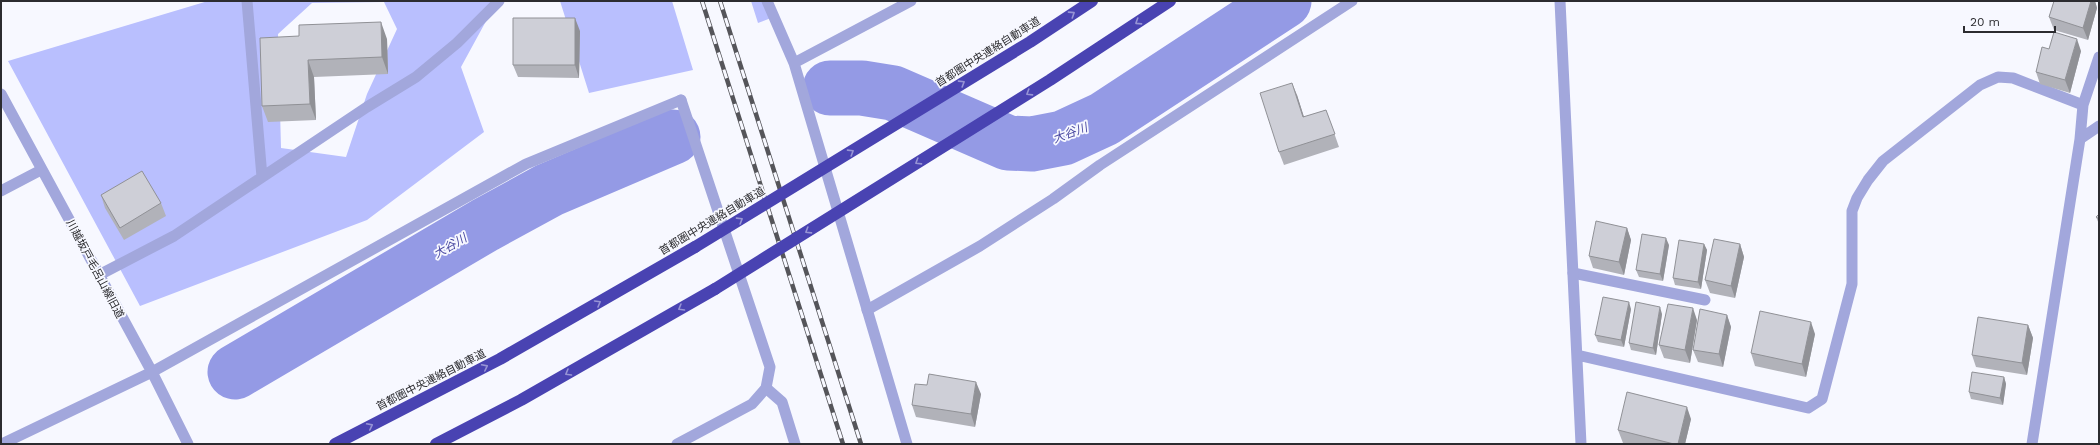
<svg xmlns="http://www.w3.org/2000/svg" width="2100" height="445" font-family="'Work Sans','Noto Sans JP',sans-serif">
<rect width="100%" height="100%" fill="#f7f8ff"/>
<!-- forest -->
<path fill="#b9bffe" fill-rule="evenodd" d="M208,1H497L461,67L484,132L367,220L140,306L8,61ZM384,2L397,29L367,94L346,157L281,148L278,34L312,3Z
M560,1H672L693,70L589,93Z
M751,1H768L771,18L758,23Z"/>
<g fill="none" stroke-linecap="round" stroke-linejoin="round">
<!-- river -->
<path stroke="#949ae5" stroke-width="55" d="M830,88H862L893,93L1008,143L1032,144L1063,138L1104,119L1284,1
M235,372L485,225L549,190L673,137"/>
<!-- service -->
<path stroke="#a2a7dc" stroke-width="11" d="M247,1L262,177
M1573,273L1705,300
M99,275L174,236L367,107L416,77L457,43L499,1
M766,388L782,402L795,444"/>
<!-- minor -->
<path stroke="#a2a7dc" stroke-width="11" d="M767,1L794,63
M1560,1L1581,444
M2080,139L2083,105L2099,57
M1,191L41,170
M1577,355L1808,408L1822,399L1852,284V211L1857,198L1868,180L1883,161L1980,85L1998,77L2013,78L2083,105
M677,444L752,404L766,388L770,367L681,100
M907,444L794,63L911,1
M2032,444L2080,139L2099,126"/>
<!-- tertiary -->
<path stroke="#a2a7dc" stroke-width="11" d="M1,94L152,372L188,444
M867,310L980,246L1053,199L1100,165L1352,1
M2,444L152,372L526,164L681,100"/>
<!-- motorway -->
<path stroke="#4943b2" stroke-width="12" d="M335,444L500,359L695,247
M436,444L521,400L715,289"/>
<defs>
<path id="rail" d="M702,1L843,444
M720,1L861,444"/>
</defs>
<!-- rail casing -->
<use href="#rail" stroke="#55555a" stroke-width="4.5"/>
<!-- rail -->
<use href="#rail" stroke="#f7f8ff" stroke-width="3" stroke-dasharray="9" stroke-linecap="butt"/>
<!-- motorway-bridge -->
<path stroke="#4943b2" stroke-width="12" d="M695,247L1030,42L1092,1
M715,289L1050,80L1170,1"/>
</g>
<!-- wall -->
<path fill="#b1b2b9" d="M2054,1H2095L2097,8L2088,40L2054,30L2049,17Z
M580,31L579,78L518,77L513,65Z
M299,36L387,39L388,74L314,77L316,120L268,122L262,106Z
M2049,49L2081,51L2070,93L2040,84L2036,72Z
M1297,95L1304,117L1326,110L1339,147L1284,165L1279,152Z
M101,195L161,203L166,216L124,240L105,208Z
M2099,214V224L2096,217Z
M1627,228L1631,240L1624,275L1593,268L1589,256Z
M1704,244L1707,250L1701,289L1675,285L1673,278Z
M1740,244L1744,257L1735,298L1710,293L1705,280Z
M1669,245L1663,281L1639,277L1636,270Z
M1631,309L1624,347L1598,342L1595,335Z
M1662,314L1656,355L1631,350L1629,343Z
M1727,315L1731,327L1723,367L1698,362L1693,350Z
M1697,320L1690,363L1664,358L1659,345Z
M2028,325L2033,338L2027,375L1976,367L1972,355Z
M1815,334L1806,377L1755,366L1751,353Z
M2004,377L2006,384L2003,405L1971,399L1969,392Z
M927,385L981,394L975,427L916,417L912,405Z
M1691,419L1685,444H1627L1623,443L1618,430Z"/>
<!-- shaded-wall -->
<path fill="#909196" d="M2091,1H2095L2097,8L2088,40L2083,28Z
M575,18L580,31L579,78L575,65Z
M381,22L387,39L388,74L382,57Z
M2077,39L2081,51L2070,93L2065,80Z
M308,60L314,77L316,120L310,104Z
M1292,83L1297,95L1308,130L1303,117Z
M1627,228L1631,240L1624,275L1619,262Z
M1666,238L1669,245L1663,281L1660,274Z
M1704,244L1707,250L1701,289L1698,282Z
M1740,244L1744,257L1735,298L1731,286Z
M1629,302L1631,309L1624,347L1621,340Z
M1660,307L1662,314L1656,355L1653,348Z
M1693,308L1697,320L1690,363L1685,350Z
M1727,315L1731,327L1723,367L1719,354Z
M1811,322L1815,334L1806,377L1802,364Z
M2028,325L2033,338L2027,375L2022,363Z
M2004,377L2006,384L2003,405L2000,398Z
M976,382L981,394L975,427L971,414Z
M1687,407L1691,419L1685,444H1678Z"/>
<!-- building -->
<path fill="#cecfd7" stroke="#909196" d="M2054,1H2091L2083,28L2049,17Z
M513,18H575V65H513Z
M381,22L382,57L308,60L310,104L262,106L260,38L299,36V25Z
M2054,32L2077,39L2065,80L2036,72L2042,47L2049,49Z
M1292,83L1303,117L1326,110L1335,134L1279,152L1260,93Z
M142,171L161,203L120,228L101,195Z
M2099,214V219L2096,217Z
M1596,221L1627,228L1619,262L1589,256Z
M1642,234L1666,238L1660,274L1636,270Z
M1714,239L1740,244L1731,286L1705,280Z
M1679,240L1704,244L1698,282L1673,278Z
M1603,297L1629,302L1621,340L1595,335Z
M1636,302L1660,307L1653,348L1629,343Z
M1668,304L1693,308L1685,350L1659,345Z
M1700,309L1727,315L1719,354L1693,350Z
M1760,311L1811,322L1802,364L1751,353Z
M1978,317L2028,325L2022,363L1972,355Z
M1972,372L2004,377L2000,398L1969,392Z
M929,374L976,382L971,414L912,405L915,384L927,385Z
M1627,392L1687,407L1678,444H1674L1618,430Z"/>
<!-- one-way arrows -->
<defs><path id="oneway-chevron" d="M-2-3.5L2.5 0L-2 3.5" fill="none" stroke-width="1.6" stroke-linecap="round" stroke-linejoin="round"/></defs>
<g stroke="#9794d5">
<use href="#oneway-chevron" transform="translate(1072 14) rotate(-33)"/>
<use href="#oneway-chevron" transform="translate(1138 22) rotate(147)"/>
<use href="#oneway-chevron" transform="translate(962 83) rotate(-32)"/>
<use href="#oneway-chevron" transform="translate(1029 93) rotate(148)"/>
<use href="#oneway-chevron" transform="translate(851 152) rotate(-32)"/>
<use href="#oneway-chevron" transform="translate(918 162) rotate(148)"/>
<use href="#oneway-chevron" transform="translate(740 220) rotate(-32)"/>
<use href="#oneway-chevron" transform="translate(808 231) rotate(148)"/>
<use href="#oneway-chevron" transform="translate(598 303) rotate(-30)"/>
<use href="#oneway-chevron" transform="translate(681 308) rotate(150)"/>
<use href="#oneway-chevron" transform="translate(485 367) rotate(-27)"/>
<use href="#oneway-chevron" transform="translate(568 373) rotate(150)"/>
<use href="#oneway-chevron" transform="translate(370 426) rotate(-27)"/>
</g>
<g text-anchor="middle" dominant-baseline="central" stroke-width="3.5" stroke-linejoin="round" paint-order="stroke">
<!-- street labels -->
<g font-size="11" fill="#2c2c30" stroke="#f7f8ff">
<text transform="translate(988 52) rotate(-32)">首都圏中央連絡自動車道</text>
<text transform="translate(712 221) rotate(-31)">首都圏中央連絡自動車道</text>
<text transform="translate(95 269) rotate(62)">川越坂戸毛呂山線旧道</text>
<text transform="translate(431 380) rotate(-27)">首都圏中央連絡自動車道</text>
</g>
<!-- water labels -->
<g font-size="12" font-style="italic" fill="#4a49a2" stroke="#f7f8ff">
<text transform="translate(1070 133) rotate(-20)">大谷川</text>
<text transform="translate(450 246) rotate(-30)">大谷川</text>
</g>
</g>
<!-- border -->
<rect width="2100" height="445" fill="none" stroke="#2c2c30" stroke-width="4"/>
<!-- scale -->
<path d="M1964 26v6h91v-6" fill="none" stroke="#2c2c30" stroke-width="2"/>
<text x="1970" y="26" font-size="12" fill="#2c2c30" stroke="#f7f8ff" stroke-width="3" paint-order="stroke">20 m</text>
</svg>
